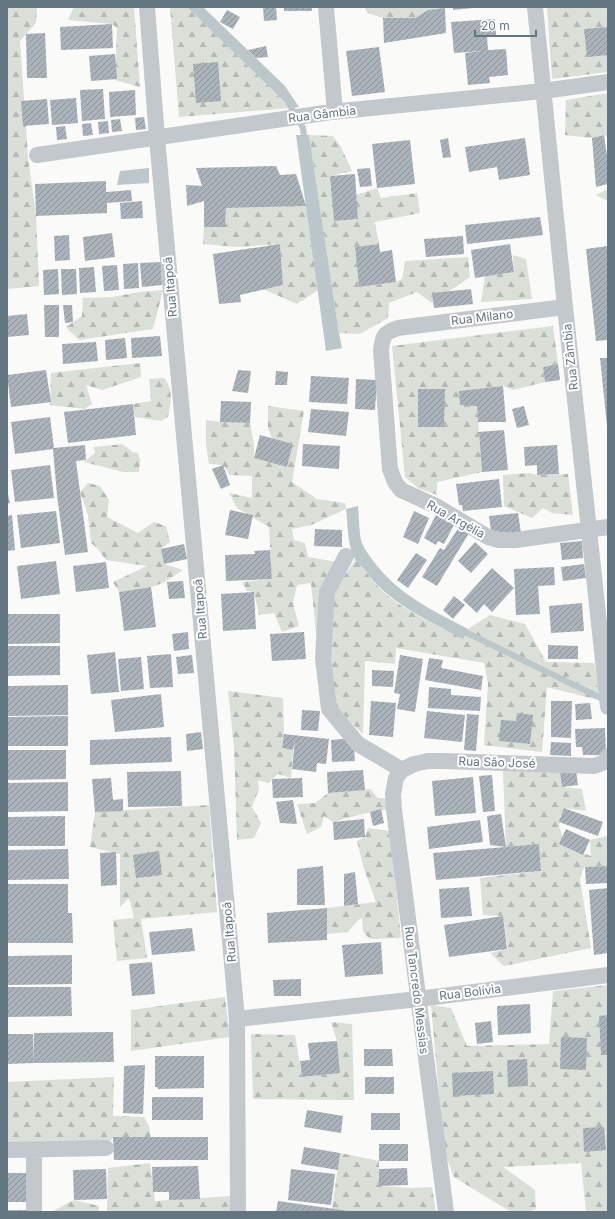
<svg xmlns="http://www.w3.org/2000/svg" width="615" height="1219" font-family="Inter,sans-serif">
<defs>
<pattern id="forest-firs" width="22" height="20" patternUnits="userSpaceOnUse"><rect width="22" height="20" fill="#dadfd7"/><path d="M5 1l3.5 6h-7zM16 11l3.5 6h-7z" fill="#b4b9b4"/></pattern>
<pattern id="building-hatch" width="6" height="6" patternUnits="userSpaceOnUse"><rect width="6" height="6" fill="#aab3b9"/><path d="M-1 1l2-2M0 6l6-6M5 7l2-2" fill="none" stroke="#8e969c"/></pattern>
</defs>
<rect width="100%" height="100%" fill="#fafaf8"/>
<!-- forest -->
<path fill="url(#forest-firs)" d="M7,7H37L36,23L20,41L28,157L36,216L39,286L7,289Z
M74,7H134L140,87L115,80L117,28L112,24L68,20Z
M170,7H187L291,108L179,117Z
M364,7H445V8L428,10L415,18H383L368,13Z
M547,7H608V72L552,79Z
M608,93V137L604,135L592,138L565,135L566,100Z
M309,135L333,136L341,147L352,171L331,176L334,221L358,219L356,195L377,188L381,198L417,193L420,213L375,222L379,244L355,247L359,287L396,282L402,279L405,261L468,257L470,277L432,303L417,292L389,303L388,318L360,334L339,333Z
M608,189V201L596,195Z
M306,206L318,290L297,304L263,289L283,285L280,244L236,247L203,244L204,227H225L226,208Z
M513,255L526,259L532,299L481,302L485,276L514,272Z
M163,290L153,329L79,340L66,327L82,316L83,298L112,297L140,292Z
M553,326L558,364L543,367L545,382L513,390L503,386L459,391L477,406L482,472L437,482V495L418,488L405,477L392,346Z
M140,363L141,377L102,390L86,385L92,404L84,409L50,405L51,373Z
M164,378C174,390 171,402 168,417L161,421L135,417L133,404L151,401L149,379Z
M268,406L304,411L292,482L317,499L345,503L346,509L311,525L292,529L294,540L305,543L308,557L337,562L318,651L311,583L297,585L293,603L299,626L282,632L274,613L259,615L254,592L247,591L242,582L272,579L269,527L237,508L229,493L252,498V476L229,475C224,463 221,465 209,464L206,444V420L220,422L250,423L254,445V458L287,467L293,444L272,439L268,428Z
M122,444L133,452L138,453L140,460L139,472H123L84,462L95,453L94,447Z
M529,473L537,475L568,474L573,515L552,513L543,508L532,518L504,506L503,475Z
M88,483L100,486L109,500L107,517L138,533L154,522L166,526L170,542L161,549L164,564L183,570L163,583L151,587L119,592L113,582L147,566L106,560L97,548L91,543L88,515L80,492Z
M356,559C366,572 375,585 388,596C410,614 437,625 462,638L468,629L490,615L525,624L546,662L595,663L599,700L547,687L542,752L484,745L488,684L484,663L396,648L395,664L365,661L363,734L333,706L328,656L333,593Z
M228,691L283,698L284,734L282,748L293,750L291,778L278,774L268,783L258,780L259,789L252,807L261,823L254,838L237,840L234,747Z
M503,771L560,772L562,787L582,789L586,811L564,808L559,826L566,847L591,856L590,840L607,836L608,837V866L584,867L580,879L591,948L504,966L490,953L508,949L503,916L483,915L480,878L541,871L539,844L506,847Z
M370,789L378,798H388L386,810L370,812L333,822L324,816L321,827L307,834L297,804L315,803L328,793Z
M209,805L217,912L141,919L147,958L117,961L113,920L134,918L129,898L120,907V854L90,847L95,812Z
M368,828L390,831L401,938L370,939L363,932L362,918L358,920L348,932L327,934V908L376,902L364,869L357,841L365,837Z
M608,985V1212H586L581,1163L503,1167L535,1190L536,1209L529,1212H511L454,1177L444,1151L431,1005L451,1008L467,1046L549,1044L553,991Z
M225,997L230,1037L131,1051V1010Z
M331,1022L352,1024L354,1100L253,1099L251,1034L295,1035L302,1077L339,1073L337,1041Z
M114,1077L113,1116L144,1117L149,1126L151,1139L114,1137L108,1143L7,1145V1082Z
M340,1153L379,1161V1186L412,1188L432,1187L436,1212H356L332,1209Z
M150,1163L155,1201L231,1196L230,1212H107L108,1168Z
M74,1200L99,1206V1212H53V1211Z"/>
<!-- water -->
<path fill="#bbc7cb" d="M187,7H203L285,86L299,107L291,108Z
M296,135H309L339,333L342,348L326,351Z
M149,168V183L117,185L120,171Z
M358,506C359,517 359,530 361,540C363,548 369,555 374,562C399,595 432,610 468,629L463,639C426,619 389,604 364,569C360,565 355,560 353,555C347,541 348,524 346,509Z"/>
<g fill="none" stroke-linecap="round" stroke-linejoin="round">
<!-- stream -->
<path stroke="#bbc7cb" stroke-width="6" d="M288,102L303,128L305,143
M459,629L605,700"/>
</g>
<!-- building -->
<path fill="url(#building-hatch)" d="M263,7H276L277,20L264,21Z
M284,7H312V11H284Z
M453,7H473V8L453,10Z
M445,8L446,33L384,43L383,18H415L428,10Z
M227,10L240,17L233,29L220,22Z
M495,19L496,35L487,36L488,50L506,49L508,75L489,77L490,83L468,85L465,53L481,51L454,53L451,22Z
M112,24L113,48L61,50L60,27Z
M608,27V55L587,57L584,29Z
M45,33L47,78H27L26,34Z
M266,46L268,57L256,58L248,50Z
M379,47L385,92L352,96L346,51Z
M115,54L117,79L91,81L89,56Z
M218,62L221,101L196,103L193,64Z
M103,89L105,119L82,121L80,90Z
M135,90L136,115L110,117L109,92Z
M76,98L78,123L52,125L50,100Z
M47,99L49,124L23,126L21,101Z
M144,117L146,129L136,130L135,118Z
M120,119L122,131L112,132L111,120Z
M108,121L109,133L99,134L98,122Z
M91,123L93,135L83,136L82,124Z
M65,126L67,139L57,140L56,127Z
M604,135L608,163V184L596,187L592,138Z
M448,138L451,157L443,158L440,140Z
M525,138L530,175L499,180L497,167L469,172L465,147Z
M410,140L415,184L377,188L372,144Z
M276,166L280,175L296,174L306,206L226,208L225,227H204V201L187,206L186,185L202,186L196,168Z
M370,168L372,186L360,187L357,169Z
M355,174L358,219L334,221L330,176Z
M106,181V192L131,190L132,201L107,203V213L36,216L35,184Z
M142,201L143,218L121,219L120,203Z
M540,217L543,235L467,244L465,225Z
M112,233L115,257L85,261L83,237Z
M69,235L70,260L55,261L54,236Z
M463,236L464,254L426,257L424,239Z
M280,244L283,285L240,295L241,302L219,304L213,254Z
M379,244L380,252L392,250L396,282L359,287L355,247Z
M510,244L514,272L475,278L471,250Z
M608,246V340L596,341L586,249Z
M161,262L162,285L142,287L140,263Z
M138,263L139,288L124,289L123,264Z
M117,265L119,290L104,291L102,266Z
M94,267L96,292L80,293L79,268Z
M58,269L59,294L44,295L43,270Z
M61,269H76L77,294L62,295Z
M471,289L473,304L434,308L432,293Z
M44,305H59V337H45Z
M63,305H72L73,322L65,323Z
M27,314L29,335L7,337V316Z
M160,336L162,356L132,358L131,338Z
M125,338L127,358L106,360L105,340Z
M96,342L98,361L63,364L62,344Z
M600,358H608V426H607Z
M558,364L560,380L545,382L543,367Z
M46,370L51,402L11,407L7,375Z
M238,370L251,371L248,393L232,391Z
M276,371L288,372L287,385H275Z
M311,376L349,378L347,404L309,402Z
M356,379L377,380L375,410L355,409Z
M503,386L506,422H478L477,406L460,405L459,391Z
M418,389H445L444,427H418Z
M221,401L251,402L250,423L220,422Z
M133,404L136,435L68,443L64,412Z
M524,406L529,425L517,428L512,409Z
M311,409L349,412L346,436L308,432Z
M50,417L54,448L85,445L86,460L76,461L88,552L65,555L57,495L53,449L15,454L11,422Z
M504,430L508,470L482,472L479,432Z
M260,435L293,444L287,467L254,458Z
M303,444L340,446L339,469L302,466Z
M557,445L559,474L537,475V465L525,466L524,447Z
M50,465L54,498L15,502L11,470Z
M223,465L230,485L221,489L212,469Z
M499,479L502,507L463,511L462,505H459L456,484Z
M7,490L10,503L7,504Z
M230,510L253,515L248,539L225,535Z
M56,511L60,543L21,548L17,515Z
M414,511L429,518L418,544L403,537Z
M437,513L455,523L444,544L438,541L436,545L424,538Z
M518,513L521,533L492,537L489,516Z
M12,515L15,550L7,551V516Z
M459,527L469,533L437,586L422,577L440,548L444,550Z
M315,529L342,530V547L314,546Z
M582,541L583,558L562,560L560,543Z
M475,542L488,554L471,573L458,561Z
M184,544L187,559L164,564L161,549Z
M270,550L272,579L226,581L225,555L255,554L254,551Z
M416,553L427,560L408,588L397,580Z
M56,561L60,594L21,599L17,566Z
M106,562L109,588L76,592L73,566Z
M584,564L586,578L563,581L561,567Z
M554,567L555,585L538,586L540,614L516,615L514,569Z
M492,568L514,588L492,612L484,604L477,613L463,600Z
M183,581L185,598L169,599L167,582Z
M151,587L156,627L124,631L119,592Z
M254,592L256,629L223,631L221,594Z
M454,596L465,605L453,619L443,610Z
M582,603L584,631L551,633L549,606Z
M7,614H60V643L7,644Z
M188,632L189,649L174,651L172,634Z
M304,632L306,659L272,661L270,634Z
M548,645L578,646V659H548Z
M7,646H60V675L7,676Z
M115,652L119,692L91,694L87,655Z
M171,654L173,687L150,688L147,656Z
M192,655L194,673L178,674L176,657Z
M400,655L423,659L415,712L397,709L400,694L394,693Z
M141,657L144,689L121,691L118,659Z
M429,658L443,660L441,668L483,676L481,690L425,680Z
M372,670L394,671L393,687L372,686Z
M68,685V715L7,716V686Z
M429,687L451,689V695L481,697L480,711L428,708Z
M161,694L164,727L115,732L111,700Z
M371,701L396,703L393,737L369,735Z
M551,701H572L571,738L551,737Z
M590,703L592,719L576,720L575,704Z
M302,710L320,711L318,731L301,730Z
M427,711L465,715L462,742L424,738Z
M517,713L533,715L530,744L499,741L501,720L516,721Z
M467,714L479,715L476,751L464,750Z
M68,716V746H7V717Z
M605,728L606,755H583L582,747H576L575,729Z
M201,732L203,749L187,751L186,734Z
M284,734L329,739L326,764L317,763L316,772L292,769L295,740L293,750L282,748Z
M171,737L172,762L90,765V740Z
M353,738L355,761L332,762L331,740Z
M551,742L571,743V756L550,755Z
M7,750H66V779L7,780Z
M363,770L365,790L328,793L327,772Z
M576,770L578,785L562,787L560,772Z
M181,771L182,806L128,807L127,772Z
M492,775L495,811L483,812L479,776Z
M473,777L476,813L435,816L432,781Z
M111,778L113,800L123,799V811L95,812L92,779Z
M302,778L303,797L273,798L272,779Z
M68,782V811L7,812V783Z
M293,800L297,824L280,823L276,802Z
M564,808L603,822L598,836L559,822Z
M381,809L384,823L373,826L370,812Z
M501,814L506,847L539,844L541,871L436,880L433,853L506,847L490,845L487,816Z
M65,816V846H7V817Z
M364,819L365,837L334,840L333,822Z
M480,820L483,842L429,849L427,827Z
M566,829L590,840L583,855L559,844Z
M68,849L69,879L7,880V850Z
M159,851L162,875L136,878L133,855Z
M116,852L117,885L101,886L100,853Z
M323,866L325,905H297V869Z
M608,866V883L586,884L585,867Z
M355,872L358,904L344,906V874Z
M7,884H68V913H72L73,943H7Z
M469,887L472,916L441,918L439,889Z
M608,888V953L594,955L589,890Z
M327,908V940L268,943L267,913Z
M503,916L507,949L449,957L444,925Z
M192,928L195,951L152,955L149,932Z
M381,942L383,974L345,977L342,945Z
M72,955V984L7,985V956Z
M152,962L155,994L132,996L129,964Z
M301,979V996H274L273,980Z
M7,987H71L72,1016L7,1017Z
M530,1004L531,1033L498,1035L497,1006Z
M608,1015V1055H601L599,1016Z
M491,1021L493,1042L477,1044L475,1023Z
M113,1032L114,1062L34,1063V1033Z
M7,1034H33L34,1063L7,1064Z
M561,1037L587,1038L586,1070L560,1069Z
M337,1041L340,1073L302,1077L300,1061L310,1060L308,1043Z
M364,1049H392L393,1066H364Z
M155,1056H204V1088L158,1089L157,1087H155Z
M527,1059L528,1086L508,1087L507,1060Z
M145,1065L143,1114L123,1113L124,1066Z
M493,1071L494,1094L453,1096L452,1073Z
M365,1077H394V1094H365Z
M152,1097H203V1120H152Z
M307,1110L343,1116L341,1133L304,1127Z
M371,1113H400V1130H371Z
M604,1127L606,1150L584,1152L583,1128Z
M113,1137H208V1160H114Z
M379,1144H408V1161H379Z
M304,1147L340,1153L338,1170L301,1164Z
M198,1166L200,1199L169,1200V1192H153L152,1167Z
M407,1168L408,1185L379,1186V1169Z
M106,1169L107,1199L74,1200L73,1170Z
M291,1169L335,1174L331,1205L288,1200Z
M7,1173H28V1202H7Z
M278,1201L349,1211V1212H276Z
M7,1210H26V1212H7Z"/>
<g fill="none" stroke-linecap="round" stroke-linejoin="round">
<!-- street -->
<path stroke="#c3c8cc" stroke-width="16" d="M147,7L157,138L237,1019L238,1212
M326,7L335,112
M535,7L565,307L608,707
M37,155L331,112L543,91L608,82
M565,307L398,328C384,333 383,335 381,350L390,469L395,482L401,490L436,506L488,537L499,540H516L608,527
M346,556L327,592L323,658L329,709L358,744L402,770
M237,1019L418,999L608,975
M7,1150L106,1148
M34,1212V1150
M446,1212L394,810L393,794L396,778L402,770L414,764L428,761H444L594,766L605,762L608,756"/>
</g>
<g text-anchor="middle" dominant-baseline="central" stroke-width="4" stroke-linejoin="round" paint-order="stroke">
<!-- street labels -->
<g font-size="12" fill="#657683" stroke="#fff">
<text transform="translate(322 114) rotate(-7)">Rua Gâmbia</text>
<text transform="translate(170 287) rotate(-95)">Rua Itapoã</text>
<text transform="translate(482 317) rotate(-7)">Rua Milano</text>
<text transform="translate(570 357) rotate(-96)">Rua Zâmbia</text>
<text transform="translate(456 519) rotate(29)">Rua Argélia</text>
<text transform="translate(200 609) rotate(-95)">Rua Itapoã</text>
<text transform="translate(497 762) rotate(2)">Rua São José</text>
<text transform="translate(229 932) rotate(-95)">Rua Itapoã</text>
<text transform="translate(417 990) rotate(83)">Rua Tancredo Messias</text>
<text transform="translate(470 992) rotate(-7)">Rua Bolívia</text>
</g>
</g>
<!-- border -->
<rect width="615" height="1219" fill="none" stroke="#657683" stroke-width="16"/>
<!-- scale -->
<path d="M475 30v6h61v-6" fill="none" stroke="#657683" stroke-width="2"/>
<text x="481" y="30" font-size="12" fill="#657683" stroke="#ffffff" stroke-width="3" paint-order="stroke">20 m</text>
</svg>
